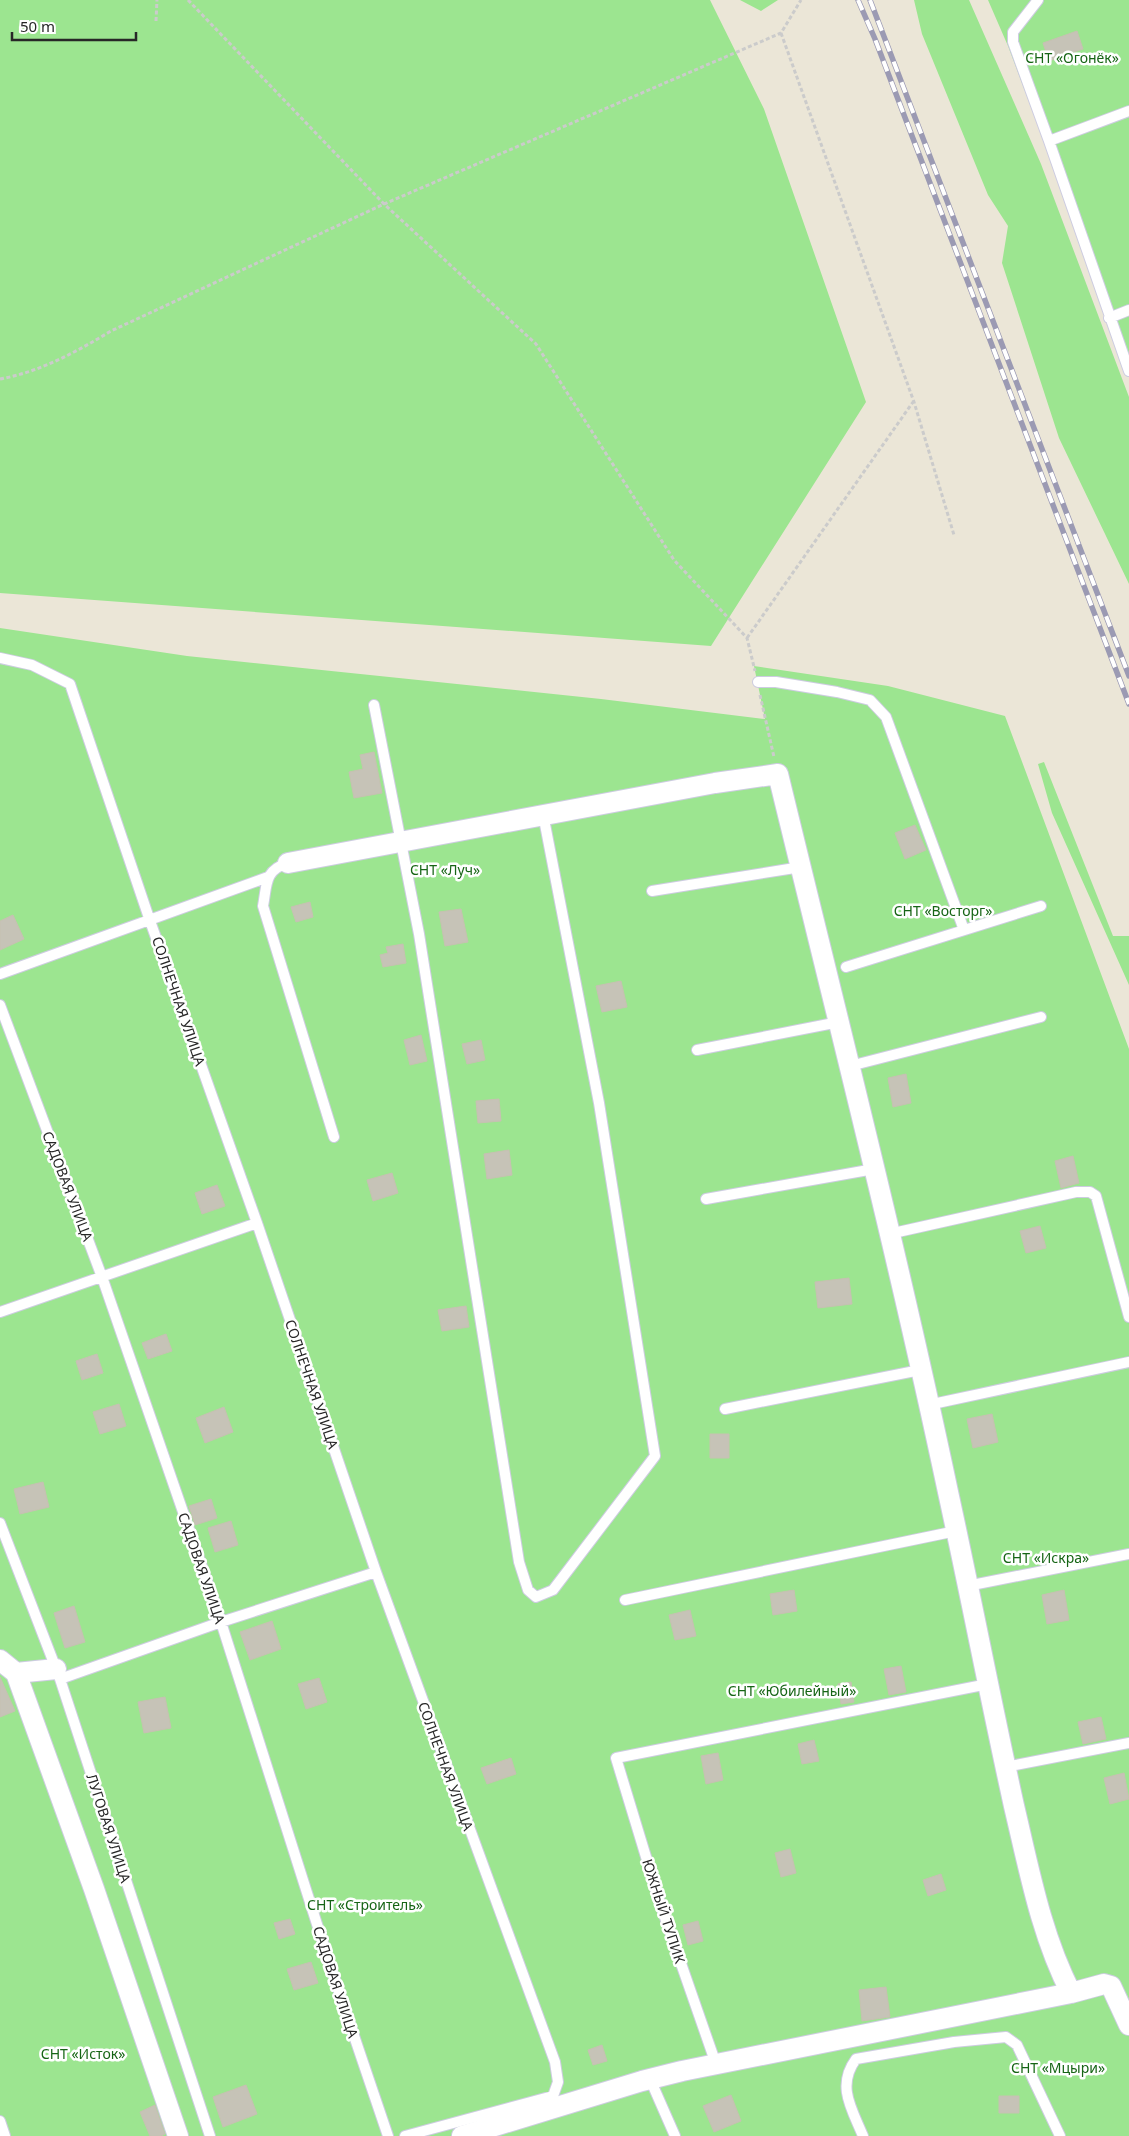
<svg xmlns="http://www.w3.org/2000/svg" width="1129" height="2136" font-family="'Noto Sans',sans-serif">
<rect width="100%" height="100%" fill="#ebe6d7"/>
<!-- green -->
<path fill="#9ce590" d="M0,0H710L764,109L866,402L711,646L0,593Z
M740,0H778L761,11Z
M914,0H969L1041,164L1129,397V584L1059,438L1002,263L1008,226L988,195L922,34Z
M988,0H1129V367L1008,46Z
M0,628L187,656L601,699L765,719L754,666L888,686L1005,716L1129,1049V2136H0Z
M1044,762L1113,936H1129V985L1052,813L1038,764Z"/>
<!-- building -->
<path fill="#c6c3b7" stroke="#c6c2b1" d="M1077,31L1083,49L1049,61L1043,43Z
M374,752L382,793L354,798L349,772L363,769L360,755Z
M915,825L926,850L905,859L895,833Z
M310,902L313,917L296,922L291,907Z
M461,909L468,942L445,946L439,912Z
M13,915L24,939L0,950V921Z
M403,944L406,963L383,967L380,955L388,953L386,947Z
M621,981L627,1007L602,1012L596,986Z
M421,1035L427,1061L410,1065L404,1040Z
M481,1040L485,1060L467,1064L462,1044Z
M906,1074L911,1103L893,1107L888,1078Z
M499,1099L501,1121L478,1123L476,1101Z
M509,1150L512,1175L487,1179L484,1154Z
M1073,1156L1079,1183L1061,1188L1055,1161Z
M392,1173L398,1193L373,1201L367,1180Z
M217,1185L225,1206L202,1214L195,1193Z
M1040,1226L1046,1248L1026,1253L1020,1231Z
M849,1278L852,1304L818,1308L815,1282Z
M466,1306L469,1327L442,1331L438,1310Z
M166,1334L172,1351L148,1359L142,1343Z
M97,1354L103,1373L82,1380L76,1361Z
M119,1404L126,1426L100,1434L93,1412Z
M224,1407L233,1432L205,1443L196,1418Z
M992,1414L998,1442L973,1448L967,1419Z
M710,1434H729V1458H710Z
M43,1482L49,1507L20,1514L14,1489Z
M211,1499L217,1518L195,1525L189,1506Z
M231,1521L238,1545L215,1552L208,1528Z
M794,1590L797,1611L773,1615L770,1594Z
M1064,1590L1069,1620L1047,1624L1042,1595Z
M74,1606L85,1642L65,1648L54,1613Z
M690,1610L696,1636L675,1640L669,1615Z
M272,1621L281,1649L250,1660L240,1632Z
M901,1666L906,1692L889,1695L884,1669Z
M0,1677L15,1711L0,1717Z
M319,1678L327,1702L306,1709L298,1684Z
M851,1682L854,1702L841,1704L838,1684Z
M165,1697L171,1728L144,1733L138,1702Z
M1101,1717L1106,1739L1083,1744L1078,1722Z
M814,1740L819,1761L802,1764L798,1744Z
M718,1753L723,1780L706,1784L701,1756Z
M511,1758L516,1774L487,1784L481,1768Z
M1124,1773L1129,1799L1110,1804L1104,1778Z
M790,1849L796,1873L781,1877L775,1853Z
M941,1874L946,1890L928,1896L923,1880Z
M290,1919L295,1934L279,1939L274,1923Z
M698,1921L703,1941L688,1945L683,1925Z
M311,1962L318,1983L294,1990L287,1969Z
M886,1987L890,2017L862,2021L859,1990Z
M602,2045L607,2061L593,2065L588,2050Z
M246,2085L257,2114L223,2127L213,2097Z
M731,2095L741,2121L714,2132L703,2106Z
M999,2096H1019V2113H999Z
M155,2105L165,2134L161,2136H150L140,2112Z"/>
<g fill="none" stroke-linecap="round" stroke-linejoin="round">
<defs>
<path id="service" d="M1038,0L1013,32V42L1049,141L1129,371
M1049,141L1129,111
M1109,318L1129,310
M0,658L32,665L70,684L149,918L257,1223L376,1572L555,2062L558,2082L553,2096L405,2136
M758,682H776L837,692L870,700L886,717L964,930
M374,705L419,934L519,1562L528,1590L536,1597L553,1590L655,1456L599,1103L543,814
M288,863C264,870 267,885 263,906L334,1137
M652,891L801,867
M846,967L1041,906
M0,974L268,877
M0,1005L102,1277L221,1622L329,1962L388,2136
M697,1050L839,1022
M850,1066L1041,1017
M706,1199L874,1169
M889,1234L1076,1192H1090L1096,1196L1129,1317
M0,1312L257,1223
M928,1405L1129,1362
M725,1409L920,1370
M0,1523L60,1679L210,2136
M967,1586L1129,1554
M625,1600L956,1531
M60,1679L221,1622L376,1572
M1005,1767L1129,1743
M716,2064L660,1903L616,1758L988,1684
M650,2079L675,2136
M0,2121L5,2136
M863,2136C852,2109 836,2086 856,2059L954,2042L1006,2037L1017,2045L1060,2136"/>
<path id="minor" d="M288,863L715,783L778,774C836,1013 897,1251 948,1492C971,1597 991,1702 1014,1806C1029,1869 1041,1935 1071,1993
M0,1660L16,1673L94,1889L178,2136
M16,1673L56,1669
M462,2136L642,2081L682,2071L1071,1993L1104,1984L1111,1986L1129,2025"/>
</defs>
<!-- service casing -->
<use href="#service" stroke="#cdcce1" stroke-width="12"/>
<!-- minor casing -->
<use href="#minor" stroke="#cdcce1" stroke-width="22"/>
<!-- path -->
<path stroke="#cbcbcb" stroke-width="3" stroke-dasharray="4 2.5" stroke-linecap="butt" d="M188,0L384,204L536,344L674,560L747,638L755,671
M156,21L157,0
M781,33L914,402L954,535
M0,379C40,372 76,352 111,331L384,204L781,33L801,0
M747,638L913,402
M760,695L774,757"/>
<!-- service -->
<use href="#service" stroke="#fff" stroke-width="10"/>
<!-- minor -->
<use href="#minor" stroke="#fff" stroke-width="20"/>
<defs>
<path id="rail" d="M858,0L875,39L1129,704
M870,0L1129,676"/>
</defs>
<!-- rail casing -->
<use href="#rail" stroke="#9b9ab3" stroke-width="5.5"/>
<!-- rail -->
<use href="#rail" stroke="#fff" stroke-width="4" stroke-dasharray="11" stroke-linecap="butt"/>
</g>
<g text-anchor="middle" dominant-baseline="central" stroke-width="5" stroke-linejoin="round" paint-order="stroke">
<!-- park labels -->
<g font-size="14" fill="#166515" stroke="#fff">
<text x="1072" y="57">СНТ «Огонёк»</text>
<text x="445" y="869">СНТ «Луч»</text>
<text x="943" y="910">СНТ «Восторг»</text>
<text x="1046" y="1557">СНТ «Искра»</text>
<text x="792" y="1690">СНТ «Юбилейный»</text>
<text x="365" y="1904">СНТ «Строитель»</text>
<text x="83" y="2053">СНТ «Исток»</text>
<text x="1058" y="2067">СНТ «Мцыри»</text>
</g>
<!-- street labels -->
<g font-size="14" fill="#272727" stroke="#fff">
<text transform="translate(179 1001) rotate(71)">СОЛНЕЧНАЯ УЛИЦА</text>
<text transform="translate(68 1186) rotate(69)">САДОВАЯ УЛИЦА</text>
<text transform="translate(312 1384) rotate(71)">СОЛНЕЧНАЯ УЛИЦА</text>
<text transform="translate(202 1568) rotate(71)">САДОВАЯ УЛИЦА</text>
<text transform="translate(446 1766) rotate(70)">СОЛНЕЧНАЯ УЛИЦА</text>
<text transform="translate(109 1828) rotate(72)">ЛУГОВАЯ УЛИЦА</text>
<text transform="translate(664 1911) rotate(72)">ЮЖНЫЙ ТУПИК</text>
<text transform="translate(336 1982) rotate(72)">САДОВАЯ УЛИЦА</text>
</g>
</g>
<!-- scale -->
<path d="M12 32v8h124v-8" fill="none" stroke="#272727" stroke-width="2.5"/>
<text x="20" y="32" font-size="15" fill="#272727" stroke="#ffffff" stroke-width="4" paint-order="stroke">50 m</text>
</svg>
